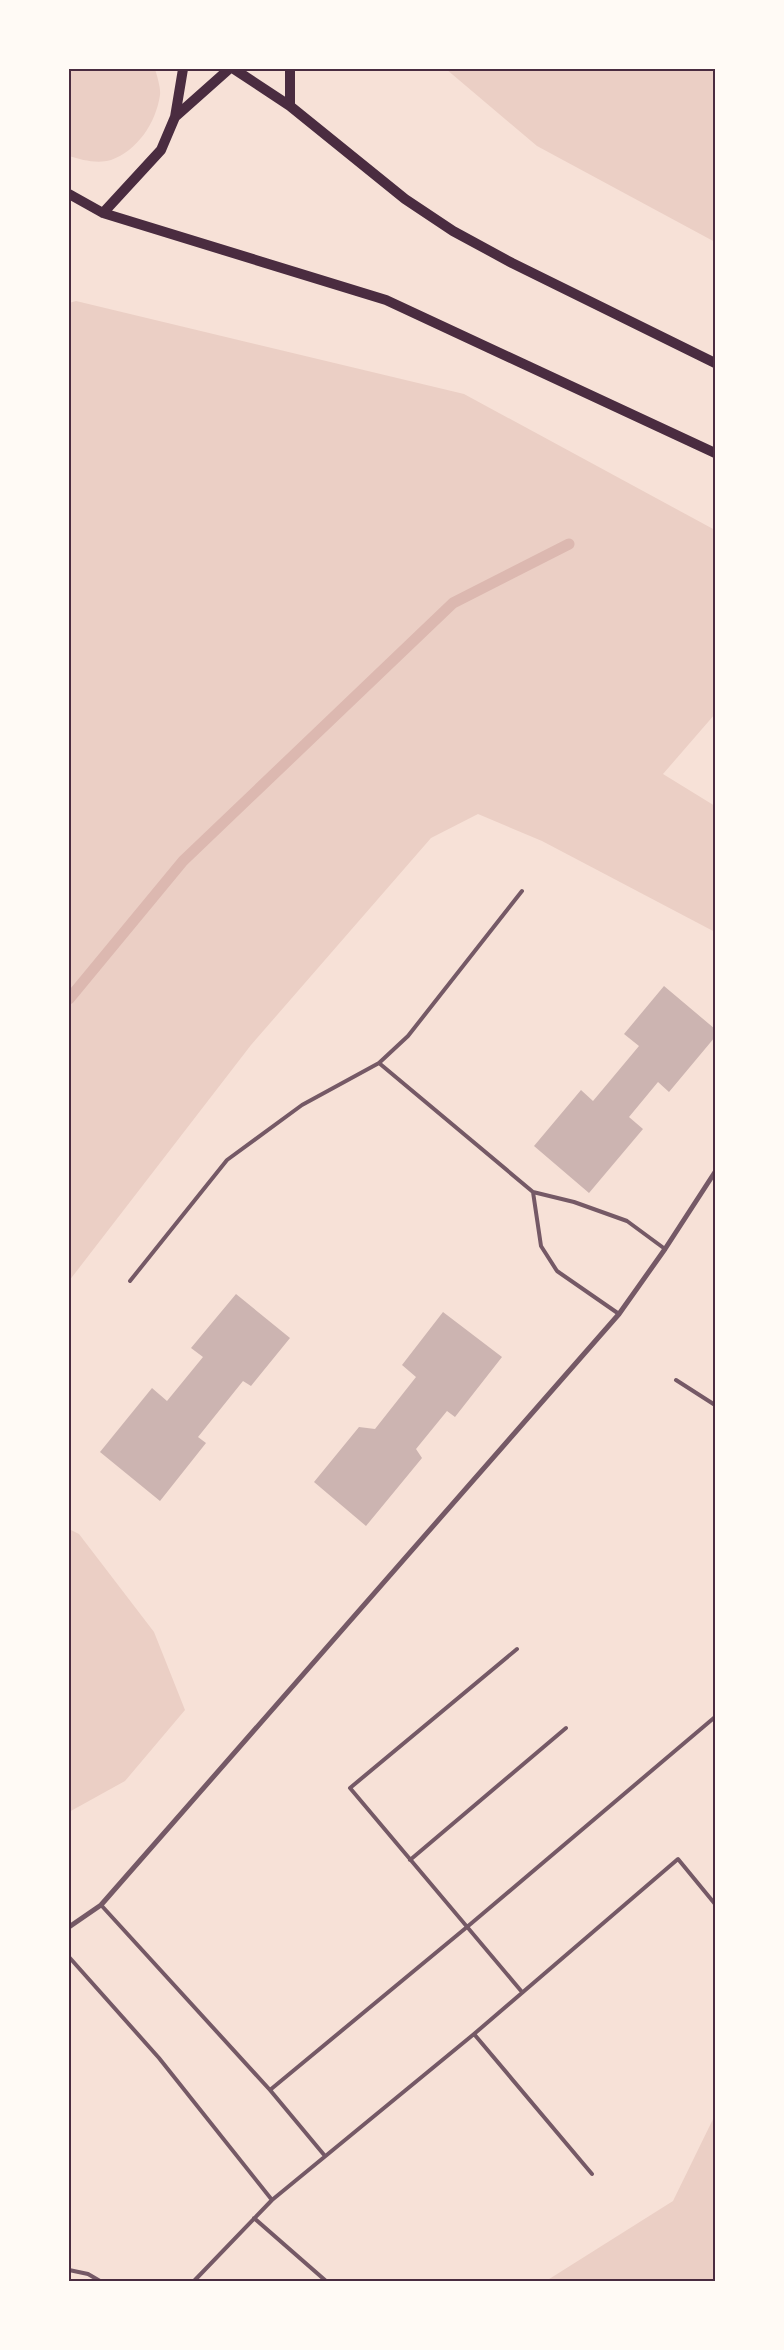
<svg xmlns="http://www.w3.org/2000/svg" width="784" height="2350" font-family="Roboto,sans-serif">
<rect width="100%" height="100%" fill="#f7e1d7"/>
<!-- green -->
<path fill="#ebcfc5" d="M69,69H155C157,76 161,88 160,95C156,123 137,151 111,160C97,164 82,160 69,156Z
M446,69H715V242L537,146Z
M76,301L464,394L715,530V714L663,774L715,806V932L542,841L478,814L431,838L251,1045L69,1281V303Z
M69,1529L79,1534L154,1632L185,1710L125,1781L69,1812Z
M715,2115V2281H546L673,2201Z"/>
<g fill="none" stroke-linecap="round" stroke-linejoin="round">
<!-- stream -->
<path stroke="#dcb8b0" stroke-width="11" d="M69,999L183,861L453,603L569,544"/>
</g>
<!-- building -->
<path fill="#ccb4b1" d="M664,986L715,1029V1037L669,1092L658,1082L629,1117L643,1129L589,1193L534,1146L581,1090L593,1101L639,1046L624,1034Z
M236,1294L290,1338L251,1386L243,1381L198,1437L206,1443L160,1501L100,1452L152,1388L167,1401L203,1357L191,1348Z
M443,1312L502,1357L455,1417L447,1411L416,1449L422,1458L366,1526L314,1482L359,1427L375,1429L416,1377L402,1365Z"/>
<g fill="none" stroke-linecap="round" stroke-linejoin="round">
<!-- service -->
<path stroke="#755966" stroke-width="4" d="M379,1063L533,1192L574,1202L627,1221L665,1249
M533,1192L541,1246L557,1271L619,1314
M130,1281L227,1160L302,1105L379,1063L408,1036L522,891
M676,1380L715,1405
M517,1649L350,1788L522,1992
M410,1860L566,1728
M101,1905L270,2090L325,2156
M69,1957L159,2058L272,2200
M474,2034L592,2174
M270,2090L467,1927L715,1717
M254,2218L326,2281
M69,2270L88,2274L100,2281
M194,2281L272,2200L474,2034L678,1859L715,1904"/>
<!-- minor -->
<path stroke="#755966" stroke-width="5" d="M69,1927L101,1905L619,1314L665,1249L715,1172"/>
<!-- secondary -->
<path stroke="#4a2c40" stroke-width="10" d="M234,69L290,106L405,199L453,231L512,263L715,363
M290,106V69
M175,117L229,69
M69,194L103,213L386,300L715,453
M103,213L161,150L175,117L183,69"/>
</g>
<!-- border -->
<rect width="784" height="2350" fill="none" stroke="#fffaf5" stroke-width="140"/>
<rect x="70" y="70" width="644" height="2210" fill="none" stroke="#4a2c40" stroke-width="2"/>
</svg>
